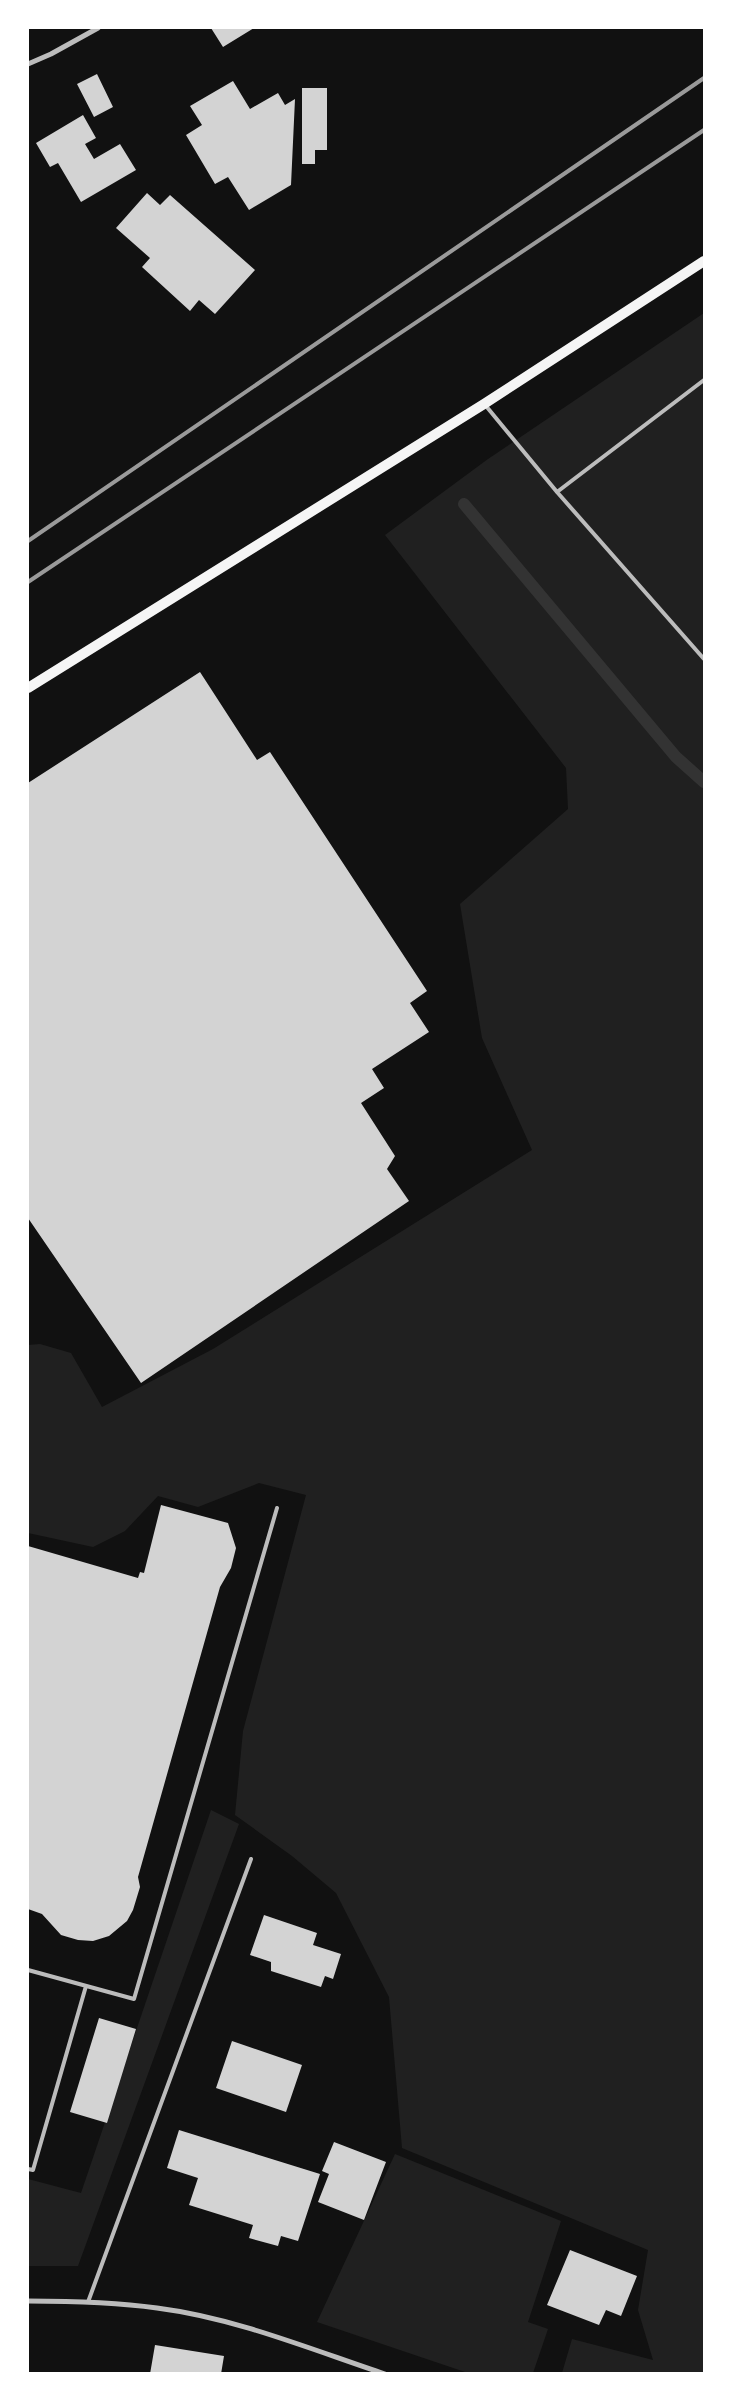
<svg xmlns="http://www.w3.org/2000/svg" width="732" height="2401" font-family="Raleway,sans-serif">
<rect width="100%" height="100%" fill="#111"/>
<!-- green -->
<path fill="#202020" d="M704,313V2373H562L572,2339L653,2360L638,2310L648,2250L402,2148L389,1997L336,1893L292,1856L235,1815L243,1731L306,1495L259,1483L198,1507L158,1496L125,1531L93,1547L28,1533V1345L40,1344L71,1353L102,1407L213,1349L532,1150L482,1038L460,904L568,809L566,768L385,535L488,459Z
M211,1810L239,1824L78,2266H28V2179L81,2193Z
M395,2154L561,2221L528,2322L548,2329L533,2373H468L317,2322Z"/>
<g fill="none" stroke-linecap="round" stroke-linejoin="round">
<!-- stream -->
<path stroke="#333" stroke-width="12" d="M464,504L676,757L704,782"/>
</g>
<!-- building -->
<path fill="#d3d3d3" d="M211,28H254L223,47Z
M97,74L113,107L94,117L77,84Z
M233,81L250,109L278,93L285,105L295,99L291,185L249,210L228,177L215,184L186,135L202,125L190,106Z
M302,88H327V150H315V164H302Z
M83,115L96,138L85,144L94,159L120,144L136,170L81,202L58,163L50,167L36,143Z
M147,193L160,205L170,195L255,270L215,314L199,300L190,311L142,267L150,258L116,228Z
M200,672L257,760L270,752L427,991L410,1003L429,1032L372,1069L384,1088L361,1103L395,1156L387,1169L409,1201L141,1383L28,1218V783Z
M161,1505L228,1523L236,1548L231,1568L220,1587L138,1877L140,1887L133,1910L127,1921L109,1936L93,1941L78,1940L61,1935L42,1914L28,1909V1546L138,1578L140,1572L144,1573Z
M264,1915L317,1933L313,1945L341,1954L333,1979L325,1976L321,1987L271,1971V1962L250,1955Z
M99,2018L136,2029L107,2123L70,2112Z
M232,2041L302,2065L286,2112L216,2088Z
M179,2130L320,2174L298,2241L281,2236L278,2246L249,2238L253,2225L189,2205L198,2178L167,2168Z
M334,2142L386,2162L364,2220L318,2202L329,2174L322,2171Z
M570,2250L637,2276L621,2316L606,2310L599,2325L547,2305Z
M155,2345L224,2356L221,2374H150Z"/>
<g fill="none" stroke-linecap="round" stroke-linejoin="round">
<!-- service -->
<path stroke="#bcbcbc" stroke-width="4" d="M486,406L557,492L704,659
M557,492L704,380
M28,1970L134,1999L277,1508
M28,2169L33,2170L86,1986
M88,2302L251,1859"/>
<!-- minor -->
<path stroke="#bcbcbc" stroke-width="5" d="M28,64L51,54L98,28
M28,2301C71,2301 114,2302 157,2308C235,2318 310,2349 385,2374"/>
<!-- secondary -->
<path stroke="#f5f5f5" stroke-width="10" d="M28,688L484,404L704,261"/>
<!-- rail -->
<path stroke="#9a9a9a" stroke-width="4" d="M28,541L704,78
M28,582L704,130"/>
</g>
<!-- border -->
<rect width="732" height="2401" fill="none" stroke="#ffffff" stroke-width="58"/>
</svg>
